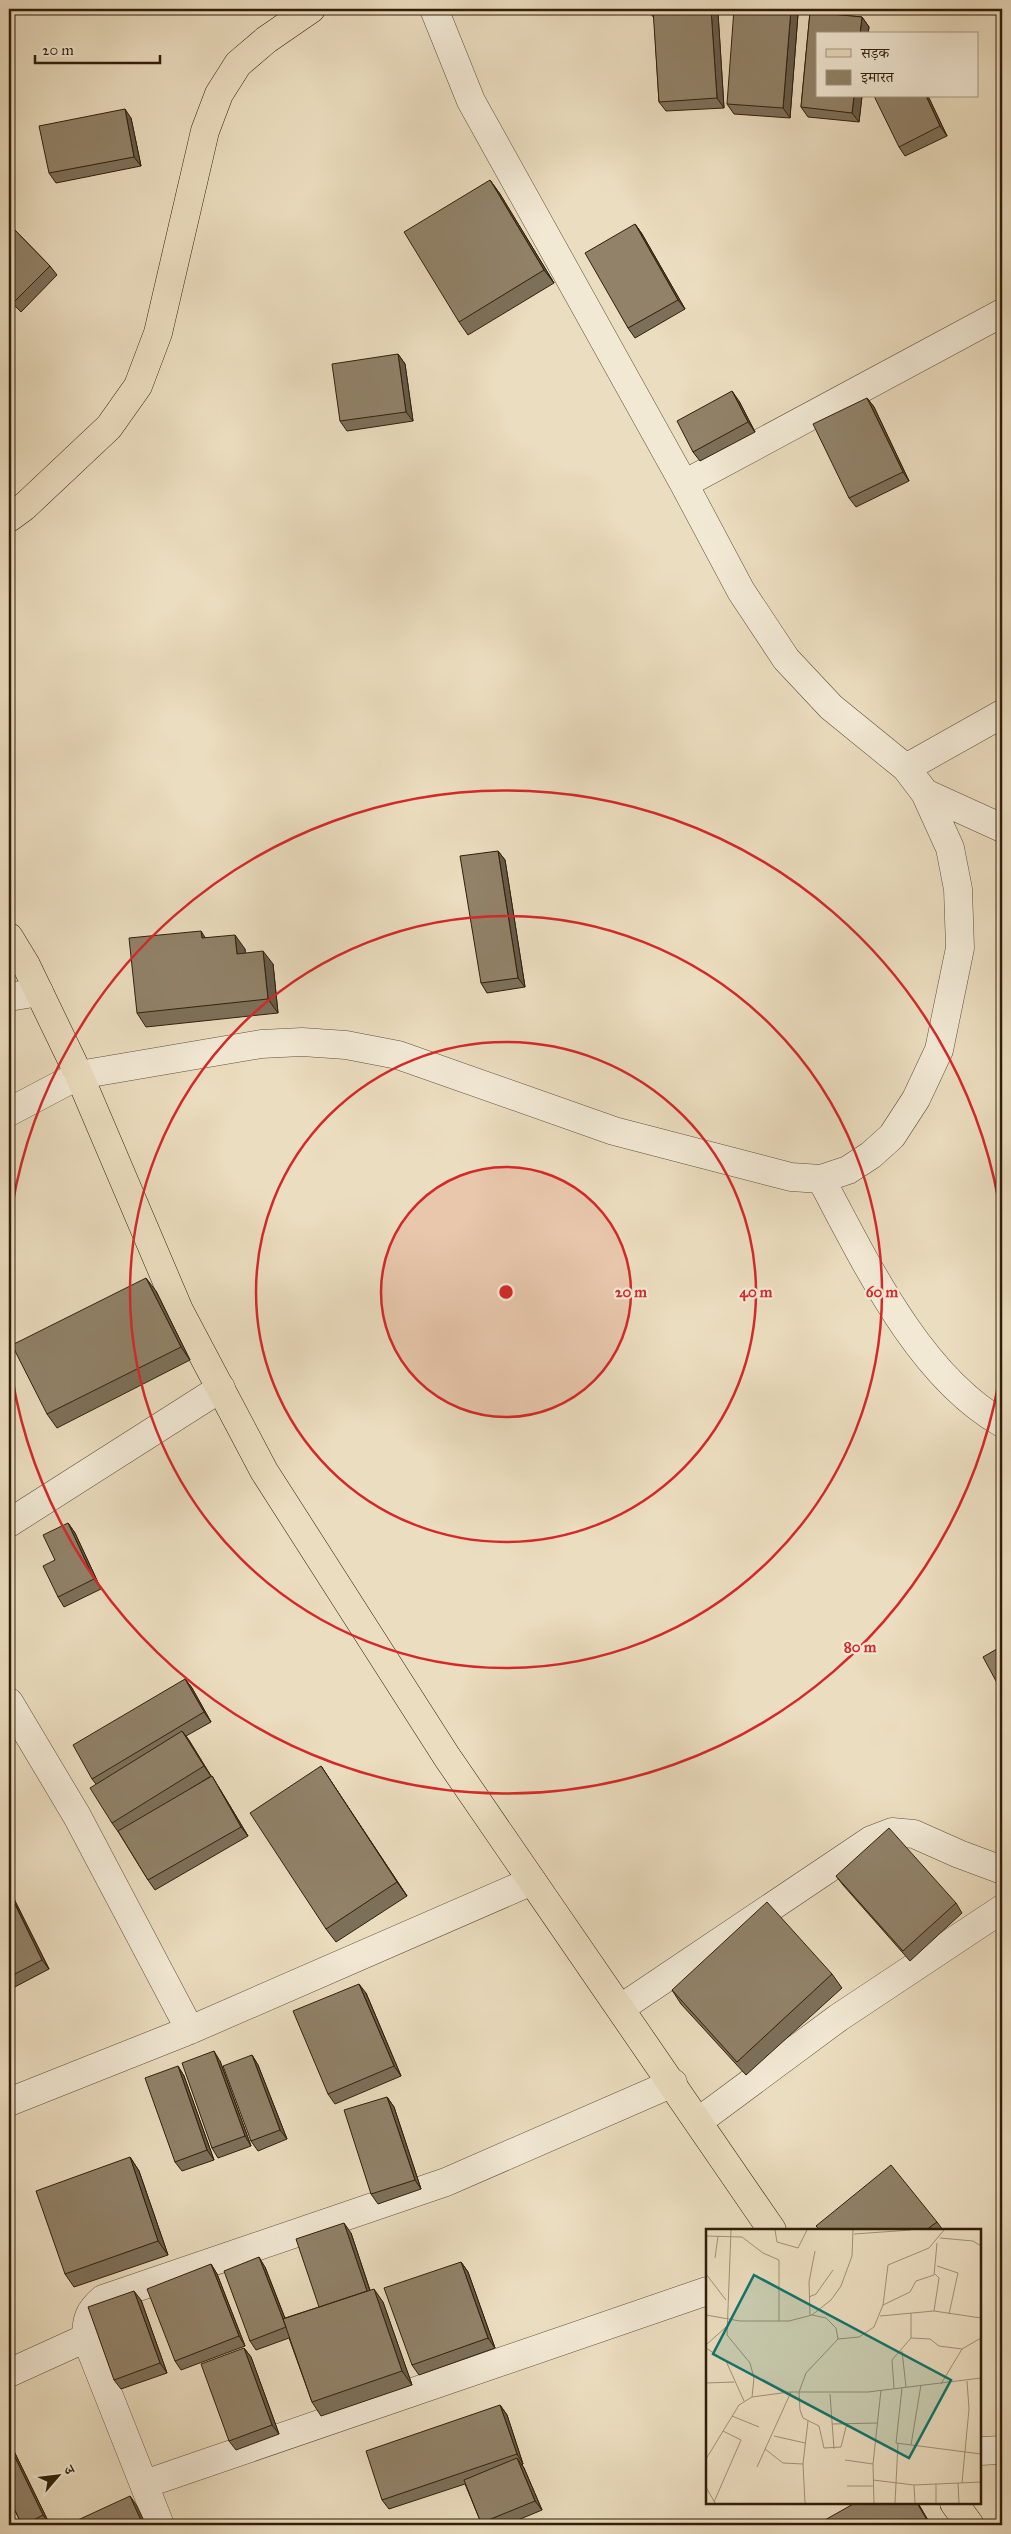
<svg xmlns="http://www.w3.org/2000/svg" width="1011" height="2534" font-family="'IM FELL Great Primer','Noto Serif Devanagari',serif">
<rect width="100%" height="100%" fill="#ebddbf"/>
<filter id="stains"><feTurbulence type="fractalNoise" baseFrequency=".004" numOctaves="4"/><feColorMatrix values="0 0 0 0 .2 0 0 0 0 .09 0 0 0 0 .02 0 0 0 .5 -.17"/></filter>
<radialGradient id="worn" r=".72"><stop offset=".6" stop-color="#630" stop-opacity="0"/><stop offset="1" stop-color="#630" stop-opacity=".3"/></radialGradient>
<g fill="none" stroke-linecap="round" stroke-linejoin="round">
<defs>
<path id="minor" d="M684,484L1002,313
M906,768L1002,714
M925,793L1002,828
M9,997L39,992
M9,1112L79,1075L261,1044L302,1042L346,1045L398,1055L614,1131L791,1177L821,1179L848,1170L871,1155L892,1136L916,1099L939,1050L960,948L958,889L950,848L925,793L906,768L831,707L786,659L741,591L684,484L471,101L434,9
M821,1179C865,1261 918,1375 1002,1423
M9,1523L221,1388
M9,1702L77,1816L190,2030
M621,2008L871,1840L892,1832L914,1834L959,1854L1002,1870
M9,2102L190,2030L532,1881
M699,2121L838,2018L1002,1909
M9,2373L86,2338
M980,2451L1002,2450
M145,2484L707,2291
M160,2525L86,2338C86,2319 89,2311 103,2299L446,2182L673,2083"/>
<path id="major" d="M9,518L24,507L109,427L138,386L158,333L205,131L219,94L238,64L266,40L311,9
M9,937L26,965L79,1075L179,1310L264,1471L447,1757L772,2230
M954,2503L970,2525"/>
</defs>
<!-- minor casing -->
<use href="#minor" stroke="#5f4e38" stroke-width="29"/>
<!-- major casing -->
<use href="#major" stroke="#301f0b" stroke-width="29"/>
<!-- minor -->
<use href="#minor" stroke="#f2e9d5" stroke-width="28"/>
<!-- major -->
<use href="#major" stroke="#ebddbf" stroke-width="28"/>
</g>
<!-- wall -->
<path fill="#7d705a" stroke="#301f0b" d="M647,9H715L718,13L724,108L666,111L659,102L654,18Z
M810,12L862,17L869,27L868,34H817V96H862L859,122L808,117L801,107Z
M798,14L790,118L734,114L727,104Z
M928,96L947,136L905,156L899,147Z
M131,118L141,166L56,183L49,173Z
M490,180L500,194L554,283L468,335L459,322Z
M9,224L50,266L57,275L21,312L9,300Z
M635,224L642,234L685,309L635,338L628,328Z
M398,354L405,364L413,421L347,431L340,421Z
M867,398L874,407L909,481L856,507L849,498Z
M739,401L755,432L700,461L693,452Z
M498,851L505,860L525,987L487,993L481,983Z
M206,938L245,949V953L273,964L278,1013L146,1027L137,1013Z
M156,1291L190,1360L57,1428L47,1414Z
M68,1523L75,1533L101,1589L64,1607L58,1597L55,1560Z
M185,1679L192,1688L211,1722L186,1736L211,1776L190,1789L218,1786L248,1836L155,1890L148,1880L119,1833L112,1823L96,1784L92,1779Z
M321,1766L407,1896L336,1942L326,1929Z
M836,1876L956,1903L962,1913L910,1961L843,1885Z
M9,1891L14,1899L49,1969L9,1990Z
M832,1974L842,1988L746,2075L681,2004L672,1990Z
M366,1993L401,2076L335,2104L328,2094Z
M252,2055L258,2065L287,2139L258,2151L251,2141Z
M220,2061L251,2146L218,2158L212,2148Z
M178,2066L184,2076L214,2160L182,2171L175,2162Z
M387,2097L394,2107L421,2189L378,2204L371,2194Z
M130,2157L139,2171L168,2255L74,2287L65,2274Z
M937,2222L943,2230H819Z
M351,2233L370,2290L383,2302L412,2385L321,2416L312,2402L289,2338L256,2350L250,2341L265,2267L285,2318L319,2307Z
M461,2262L468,2272L495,2348L419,2375L412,2365Z
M211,2264L217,2274L245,2346L181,2370L175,2361Z
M141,2300L167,2373L121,2389L114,2380Z
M244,2348L251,2357L279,2434L236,2450L229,2441Z
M500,2405L507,2415L523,2464L522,2465L524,2468L542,2510L506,2525H482L465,2484L389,2509L382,2500Z
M9,2441L50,2525H22L9,2498Z"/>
<!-- shaded-wall -->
<path fill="#665b4a" stroke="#301f0b" d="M711,9H715L718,13L724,108L717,98Z
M791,9H794L798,14L790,118L783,108Z
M862,17L869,27L868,34H860Z
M854,96H862L859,122L852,113Z
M926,96H928L947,136L940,126Z
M125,109L131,118L141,166L134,157Z
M490,180L500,194L554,283L544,270Z
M635,224L642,234L685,309L678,300Z
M398,354L405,364L413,421L406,412Z
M732,391L739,401L755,432L748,422Z
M867,398L874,407L909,481L903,472Z
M498,851L505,860L525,987L518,978Z
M201,931L210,945L202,938Z
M235,935L245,949L247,967L237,954Z
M263,951L273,964L278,1013L268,999Z
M146,1278L156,1291L190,1360L181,1347Z
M68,1523L75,1533L101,1589L94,1579Z
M185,1679L192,1688L211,1722L204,1712Z
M182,1731L189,1740L211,1776L204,1766Z
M321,1766L330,1780L407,1896L397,1882Z
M212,1776L248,1836L241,1827Z
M9,1891L14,1899L49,1969L42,1960Z
M359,1984L366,1993L401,2076L394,2066Z
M214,2051L220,2061L251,2146L245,2136Z
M252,2055L258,2065L287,2139L280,2130Z
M178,2066L184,2076L214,2160L207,2150Z
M387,2097L394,2107L421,2189L415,2180Z
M130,2157L139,2171L168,2255L158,2241Z
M344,2223L351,2233L373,2300L367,2291Z
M259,2257L265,2267L292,2337L286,2327Z
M461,2262L468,2272L495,2348L488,2338Z
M211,2264L217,2274L245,2346L239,2336Z
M374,2289L383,2302L412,2385L402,2371Z
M134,2291L141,2300L167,2373L160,2363Z
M244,2348L251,2357L279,2434L272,2425Z
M500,2405L507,2415L523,2464L517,2454Z
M9,2441L50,2525L43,2515L9,2445Z
M517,2458L524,2468L542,2510L535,2501Z
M130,2496L137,2506L146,2525H143Z
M917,2503H918L931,2525H930Z
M9,2506L18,2525H15L9,2512Z"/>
<!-- building -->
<path fill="#918269" stroke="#301f0b" d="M653,9H711L717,98L659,102Z
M734,9H791L783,108L727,104Z
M810,12L862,17L860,34H817V96H854L852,113L801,107Z
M874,96H926L940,126L899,147Z
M125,109L134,157L49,173L39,126Z
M490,180L544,270L459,322L404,232Z
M9,224L50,266L14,302L9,297Z
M635,224L678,300L628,328L585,253Z
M398,354L406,412L340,421L332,364Z
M732,391L748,422L693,452L677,421Z
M867,398L903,472L849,498L813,424Z
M498,851L518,978L481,983L460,856Z
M201,931L202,938L235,935L237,954L263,951L268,999L137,1013L129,938Z
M146,1278L181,1347L47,1414L12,1345Z
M68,1523L94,1579L58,1597L43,1566L55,1560L43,1535Z
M1002,1646V1692L983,1657Z
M185,1679L204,1712L92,1779L73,1745Z
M182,1731L204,1766L112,1823L90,1788Z
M321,1766L397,1882L326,1929L250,1813Z
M212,1776L241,1827L148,1880L118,1831Z
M889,1828L956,1903L903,1951L836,1876Z
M9,1892L42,1960L9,1977Z
M767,1902L832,1974L737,2062L672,1990Z
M359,1984L394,2066L328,2094L293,2011Z
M214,2051L245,2136L212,2148L182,2063Z
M252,2055L280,2130L251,2141L223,2066Z
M178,2066L207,2150L175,2162L145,2078Z
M387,2097L415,2180L371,2194L344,2110Z
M130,2157L158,2241L65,2274L36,2191Z
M891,2165L937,2222L926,2230H820L816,2226Z
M344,2223L367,2291L319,2307L296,2239Z
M259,2257L286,2327L250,2341L224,2271Z
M461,2262L488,2338L412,2365L384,2288Z
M211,2264L239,2336L175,2361L147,2289Z
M374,2289L402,2371L312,2402L283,2319Z
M134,2291L160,2363L114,2380L88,2307Z
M244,2348L272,2425L229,2441L201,2364Z
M500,2405L517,2454L382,2500L366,2451Z
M9,2445L43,2515L24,2525H22L9,2498Z
M517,2458L535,2501L481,2523L464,2480Z
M130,2496L143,2525H67Z
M855,2503H917L930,2525H816Z
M9,2512L15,2525H9Z"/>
<!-- distance rings -->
<circle cx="506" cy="1292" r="125" fill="#d62828" fill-opacity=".12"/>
<g fill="none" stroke="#d62828" stroke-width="2.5">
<circle cx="506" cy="1292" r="125"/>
<circle cx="506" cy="1292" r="250"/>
<circle cx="506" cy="1292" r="376"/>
<path d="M1002 1362A501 501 0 0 1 9 1357M9 1227A501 501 0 0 1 1002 1222"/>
</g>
<!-- overview -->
<g transform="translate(706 2229)">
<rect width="275" height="275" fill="#ebddbf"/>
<path fill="none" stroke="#a09177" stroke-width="1" d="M25,1L21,106L44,134L48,149L46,168M69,1L71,13L92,19L101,1M148,5L205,1M0,7L36,8L57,24L73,31V92M234,9L267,12L275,17M9,29L12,7M231,37L252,44L243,85M0,45L20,71M103,68L110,65L127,41M177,76L204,63L210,52L228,46L231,14M228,82L233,49L229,45M0,86L34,92H83L106,86L120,89L130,99L132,110L100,144L93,163L94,181L97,189L113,197L118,219L135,218L141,194M104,86L103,53L109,22M106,86L125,71L135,57L146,27L147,1M174,87L228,82L275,89M205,109L224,110L233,117L256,120M132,110L153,108L168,98L177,76L182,36L223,19L238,1M0,116L20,98M0,119L20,132L38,172M196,122L200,158M0,154L28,153M235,155L256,120L275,109M188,159L186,131L205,109V84M196,159L190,214L275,225M124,165L128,220M26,187L53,198M126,195L172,194M68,207L99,214M205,216L215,156M59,220L77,234L97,235M0,230L33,176L46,168L83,163H162L275,149M139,231L167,235M51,238L85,163M167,251L208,256L275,253M252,254L253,274M256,254L263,180L261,152M230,255V274M208,256L209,274M141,257H167M0,258L9,274M8,273L35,211L17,202M99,274L97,235L102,192M168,274L167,235L175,161M189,274L192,214"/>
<path fill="#0f766e" fill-opacity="0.15" stroke="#0f766e" stroke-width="2.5" d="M48,46L245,151L203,229L7,125Z"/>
<rect width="275" height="275" fill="none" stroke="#301f0b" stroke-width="2.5"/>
</g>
<circle cx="506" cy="1292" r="8" fill="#d62828" stroke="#f2e9d5" stroke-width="2.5"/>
<g font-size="15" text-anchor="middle" font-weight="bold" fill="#d62828" stroke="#f2e9d5" stroke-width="4.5" stroke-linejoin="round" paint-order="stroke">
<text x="631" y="1297">20 m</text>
<text x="756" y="1297">40 m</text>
<text x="882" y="1297">60 m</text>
<text x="860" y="1652">80 m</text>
</g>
<!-- margin -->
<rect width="1011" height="2534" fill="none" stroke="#ebddbf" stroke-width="30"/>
<rect x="10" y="10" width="991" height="2514" fill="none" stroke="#301f0b" stroke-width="2.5"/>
<rect x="15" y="15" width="981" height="2504" fill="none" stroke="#301f0b"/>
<!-- legend -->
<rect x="816" y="32" width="162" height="65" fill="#f2e9d5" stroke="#a49884"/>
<rect x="826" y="49" width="25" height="8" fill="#ebddbf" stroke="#a49884"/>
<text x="861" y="58" font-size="15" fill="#301f0b">सड़क</text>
<rect x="826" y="70" width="25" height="15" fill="#918269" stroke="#a49884"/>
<text x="861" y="82" font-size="15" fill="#301f0b">इमारत</text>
<!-- north arrow -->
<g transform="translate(58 2476) rotate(62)" stroke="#f2e9d5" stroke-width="4" paint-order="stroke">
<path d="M0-4L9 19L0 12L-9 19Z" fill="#301f0b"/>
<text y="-8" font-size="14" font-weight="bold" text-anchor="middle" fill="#301f0b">उ</text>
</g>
<!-- scale -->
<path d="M35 55v8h125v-8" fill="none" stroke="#301f0b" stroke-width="2.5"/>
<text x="42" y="55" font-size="15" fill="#301f0b" stroke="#f2e9d5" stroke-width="4" paint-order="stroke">20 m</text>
<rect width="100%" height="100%" filter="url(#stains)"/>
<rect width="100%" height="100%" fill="url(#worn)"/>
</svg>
